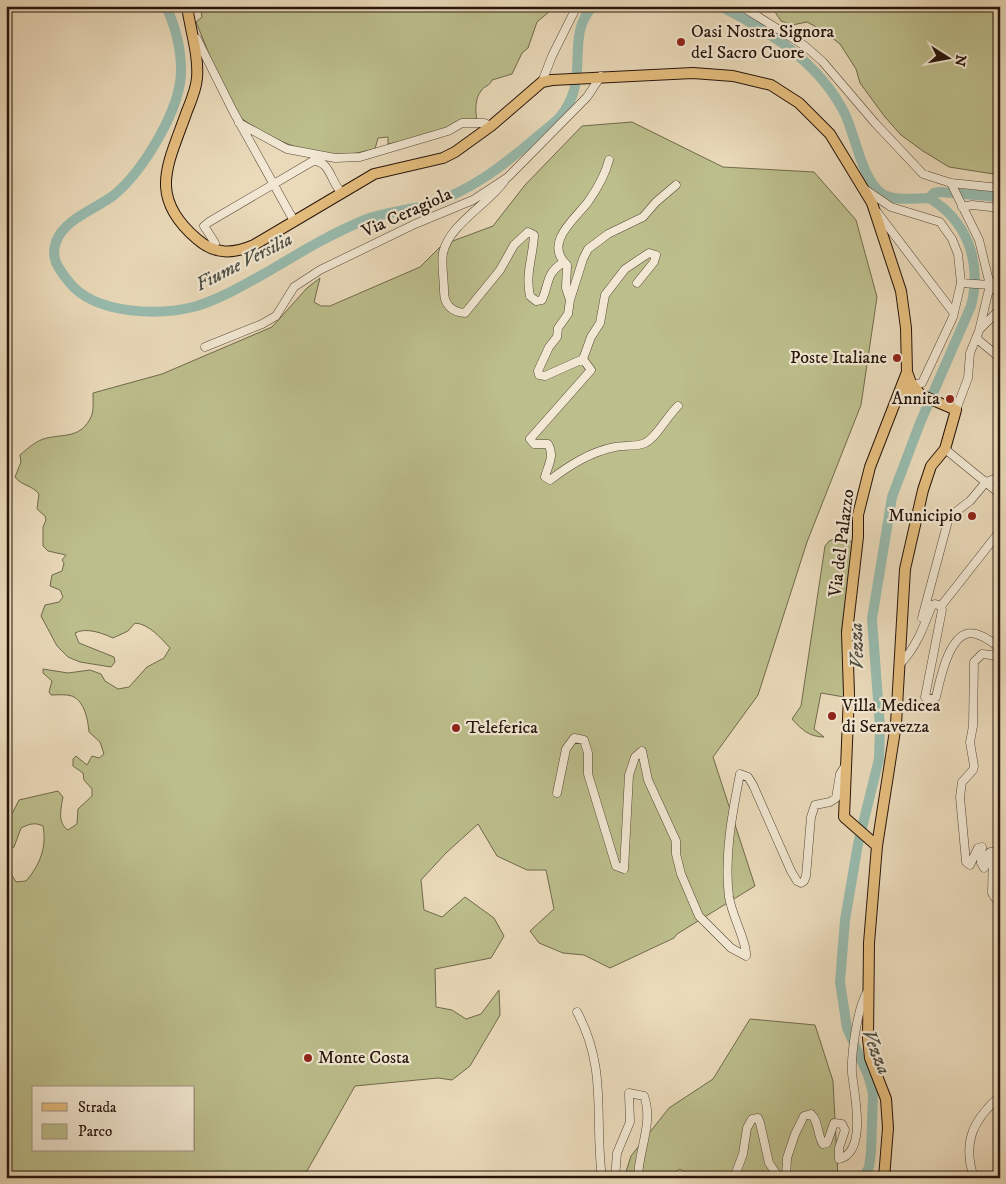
<svg xmlns="http://www.w3.org/2000/svg" width="1006" height="1184" font-family="'IM FELL DW Pica',serif">
<rect width="100%" height="100%" fill="#eadaba"/>
<filter id="stains"><feTurbulence type="fractalNoise" baseFrequency=".004" numOctaves="4"/><feColorMatrix values="0 0 0 0 .2 0 0 0 0 .09 0 0 0 0 .02 0 0 0 .5 -.17"/></filter>
<radialGradient id="worn" r=".72"><stop offset=".6" stop-color="#630" stop-opacity="0"/><stop offset="1" stop-color="#630" stop-opacity=".3"/></radialGradient>
<!-- green -->
<path fill="#bcbe8c" stroke="#70694c" fill-rule="evenodd" d="M200,6H556L537,22L528,48L522,53L512,74L492,80C490,86 484,86 481,91C475,98 475,112 477,120L428,136L388,144V137L378,138L375,149C364,151 352,155 341,155C305,154 269,139 241,118L216,71L196,22L202,17Z
M771,6H1000V175L949,167L923,151L901,135L885,117L860,83L856,69L840,44L822,30L807,22L792,25L781,21Z
M632,122L723,167L814,172L856,220L877,297L861,405L807,542L758,695L713,757L755,886L677,934L674,938L610,968L584,955L563,953L539,943L530,931L554,909L546,870H527L497,856L478,824L446,853L421,880L424,910L442,917L465,897L494,918L504,936L491,958L435,969L436,1007L452,1010L466,1019L481,1014L499,990L500,1015L470,1066L452,1080L438,1078L355,1086L303,1178H6V865L16,882L26,881C40,865 47,847 43,826C35,822 29,824 21,828L14,847L6,853V817L12,814L19,800L58,791L63,797C61,808 57,823 68,830L77,824L78,809L92,796V789L84,780L83,773L73,766V759L76,756L87,765L92,756L99,758L104,754L100,742L89,732C88,721 85,701 72,696C66,694 57,695 51,695L49,692L52,681L43,673V669L68,673L90,670L101,674L105,681L118,689L129,687L147,667L164,658L170,648C161,638 149,624 135,623L128,631L113,638C102,633 86,627 75,633L79,643L114,657L115,662L111,667L80,662L68,657L57,646L41,616L45,605L59,602L63,597L60,590L50,586L52,575L62,571L64,563L62,560L66,555L48,551L43,546V527L46,520L45,516L37,509L39,494C32,485 22,486 15,477L21,462L20,455C28,448 37,440 47,438C65,434 81,438 91,417C94,411 93,400 93,393L162,374L272,327L307,288L320,278L314,302L321,306H330L420,267L442,245L493,226L525,185L582,126ZM34,1088H194V1150H34Z
M837,538L853,542L844,697L821,693L814,729L824,737C809,737 801,729 792,719L801,706L825,546L829,541Z
M750,1019L815,1025L833,1081L838,1178H624L631,1156L669,1108L713,1079Z"/>
<g fill="none" stroke-linecap="round" stroke-linejoin="round">
<!-- river -->
<path stroke="#98bbae" stroke-width="10" d="M166,6C175,26 181,48 181,69C182,108 143,171 114,195C96,209 64,219 56,242C50,259 59,269 69,282C95,315 160,316 197,306C222,298 246,284 269,271C301,252 332,233 367,219C387,212 410,210 430,204C470,191 501,167 532,141C541,133 551,126 559,118C593,79 563,38 593,6
M720,6C769,31 819,62 845,114C855,135 862,179 881,193C894,202 914,198 929,198
M929,198L934,193L940,192L1000,197
M864,1178L869,1167L871,1153L873,1093L868,1075L847,1028L840,982L845,920L858,844L879,759L880,727L872,619L892,497L920,423L971,306C982,263 968,221 929,198"/>
<defs>
<path id="minor" d="M741,6L805,46L823,62L875,123L923,174L951,183L1000,188
M197,39L233,111L294,221
M542,82L552,56L577,6
M239,123L287,149L335,158L360,157L448,131L462,123H484L491,126
M505,180C489,204 449,224 443,253C441,264 444,279 444,291C444,305 452,312 465,313L500,270L514,245L528,232L534,235C533,257 525,274 530,296L536,301L542,300C550,282 545,274 564,262
M951,183L979,240L990,285L979,331L970,353L968,378L956,410
M866,190L891,207L940,222L952,239L958,254L961,283L953,317L922,383L913,385
M962,207L972,205L1000,208
M877,212L953,312
M215,243L204,226L209,222L313,161C331,161 330,182 342,193
M961,283L990,285L1000,295
M990,285L1000,278
M570,300L583,259L588,249L608,234L643,217L656,202L676,185
M980,329L1000,309
M976,338L1000,358
M205,347L262,324L276,316L294,287L320,270L415,224L473,200L508,177L587,97L601,76
M583,359L591,370L530,439L534,444H548C555,456 548,465 545,477L550,480C570,465 590,452 615,447C624,445 636,447 645,443C656,438 668,415 678,406
M583,359L545,376L539,375L538,371L549,347L557,337L558,328L568,314L570,300L566,288L567,265C543,243 575,219 588,202C597,189 605,176 609,160
M583,359L591,337L600,323L605,295L625,269L649,253L656,255L654,262L637,283
M945,449L1000,494
M941,606L1000,531
M922,618L949,517L970,501L986,482L1000,477
M1000,656L982,654L974,662L973,726L970,742L974,766L973,770L962,782L960,797L966,862L970,865L978,848L982,847L981,863L984,868L990,852H993L992,893L995,898L1000,889
M900,664C916,648 924,626 932,605L935,604L941,606L942,610L925,697L929,700L936,697C940,680 950,626 976,634C985,636 993,643 1000,648
M557,793L566,749L574,738L584,740L588,753V774L616,866L624,869L629,775L635,757L642,751L648,780L676,841V854L681,874L699,916L731,948L746,956C747,942 732,916 729,897C724,857 732,814 740,774L748,777L753,785L791,871L797,881L801,883L804,881L806,876L811,817L815,805L830,802L836,798L840,774L845,766
M577,1012C608,1069 594,1118 602,1178
M615,1178L617,1153L630,1122L629,1093L644,1096C654,1122 638,1152 638,1178
M676,1178L680,1174L686,1178
M734,1178L743,1154L747,1128L752,1119L758,1118L760,1123L769,1163L778,1176L786,1177L787,1158L795,1134L804,1116L811,1114C819,1121 817,1135 823,1144L827,1143L834,1123L842,1124L845,1130L839,1148V1159C868,1152 854,1093 852,1073C851,1054 857,1011 866,994
M974,1178C962,1142 973,1120 1000,1096"/>
<path id="major" d="M187,6C190,29 199,55 197,78C196,90 191,101 187,111C168,165 147,196 197,239C215,255 233,254 254,245L374,174L443,158L455,152L491,126L542,82L552,80L693,73L733,76L771,85L799,103L830,134L872,203L901,291L906,328L907,372L870,467L858,515V537L847,632L849,694L844,817L877,846
M907,372L911,383L921,395
M884,1178L888,1128L886,1099L870,1058L868,1038L869,943L877,846L896,724L905,569L923,490L931,466L945,449L956,410L921,395L908,394L902,387"/>
</defs>
<!-- minor casing -->
<use href="#minor" stroke="#564637" stroke-width="9"/>
<!-- major casing -->
<use href="#major" stroke="#25140b" stroke-width="12"/>
<!-- minor -->
<use href="#minor" stroke="#f1e7d2" stroke-width="8"/>
<!-- major -->
<use href="#major" stroke="#e5bd7d" stroke-width="10"/>
</g>
<!-- markers -->
<g fill="#8f2418" stroke="#f1e7d2" stroke-width="2">
<circle cx="681" cy="42" r="5"/>
<circle cx="897" cy="358" r="5"/>
<circle cx="950" cy="399" r="5"/>
<circle cx="972" cy="516" r="5"/>
<circle cx="832" cy="716" r="5"/>
<circle cx="456" cy="728" r="5"/>
<circle cx="308" cy="1058" r="5"/>
</g>
<g text-anchor="middle" dominant-baseline="central" stroke-width="4.5" stroke-linejoin="round" paint-order="stroke">
<!-- poi labels -->
<g font-size="18" fill="#25140b" stroke="#f1e7d2" text-anchor="start">
<text x="691" y="32">Oasi Nostra Signora<tspan x="691" dy="21">del Sacro Cuore</tspan></text>
<text x="887" y="358" text-anchor="end">Poste Italiane</text>
<text x="940" y="399" text-anchor="end">Annita</text>
<text x="962" y="516" text-anchor="end">Municipio</text>
<text x="842" y="706">Villa Medicea<tspan x="842" dy="21">di Seravezza</tspan></text>
<text x="466" y="728">Teleferica</text>
<text x="318" y="1058">Monte Costa</text>
</g>
<!-- street labels -->
<g font-size="18" fill="#25140b" stroke="#f1e7d2">
<text transform="translate(407 213) rotate(-24)">Via Ceragiola</text>
<text transform="translate(842 543) rotate(-83)">Via del Palazzo</text>
</g>
<!-- water labels -->
<g font-size="19" font-style="italic" fill="#4d4e44" stroke="#f1e7d2">
<text transform="translate(244 262) rotate(-27)">Fiume Versilia</text>
<text transform="translate(857 646) rotate(-92)">Vezza</text>
<text transform="translate(876 1052) rotate(68)">Vezza</text>
</g>
</g>
<!-- margin -->
<rect width="1006" height="1184" fill="none" stroke="#eadaba" stroke-width="25"/>
<rect x="8" y="8" width="991" height="1169" fill="none" stroke="#25140b" stroke-width="2.5"/>
<rect x="12" y="12" width="981" height="1159" fill="none" stroke="#25140b"/>
<!-- legend -->
<rect x="32" y="1086" width="162" height="65" fill="#f1e7d2" stroke="#9f9382"/>
<rect x="42" y="1103" width="25" height="8" fill="#e5bd7d" stroke="#9f9382"/>
<text x="78" y="1112" font-size="15" fill="#25140b">Strada</text>
<rect x="42" y="1124" width="25" height="15" fill="#bcbe8c" stroke="#9f9382"/>
<text x="78" y="1136" font-size="15" fill="#25140b">Parco</text>
<!-- north arrow -->
<g transform="translate(948 58) rotate(101)" stroke="#f1e7d2" stroke-width="4" paint-order="stroke">
<path d="M0-4L9 19L0 12L-9 19Z" fill="#25140b"/>
<text y="-8" font-size="14" font-weight="bold" text-anchor="middle" fill="#25140b">N</text>
</g>
<rect width="100%" height="100%" filter="url(#stains)"/>
<rect width="100%" height="100%" fill="url(#worn)"/>
</svg>
